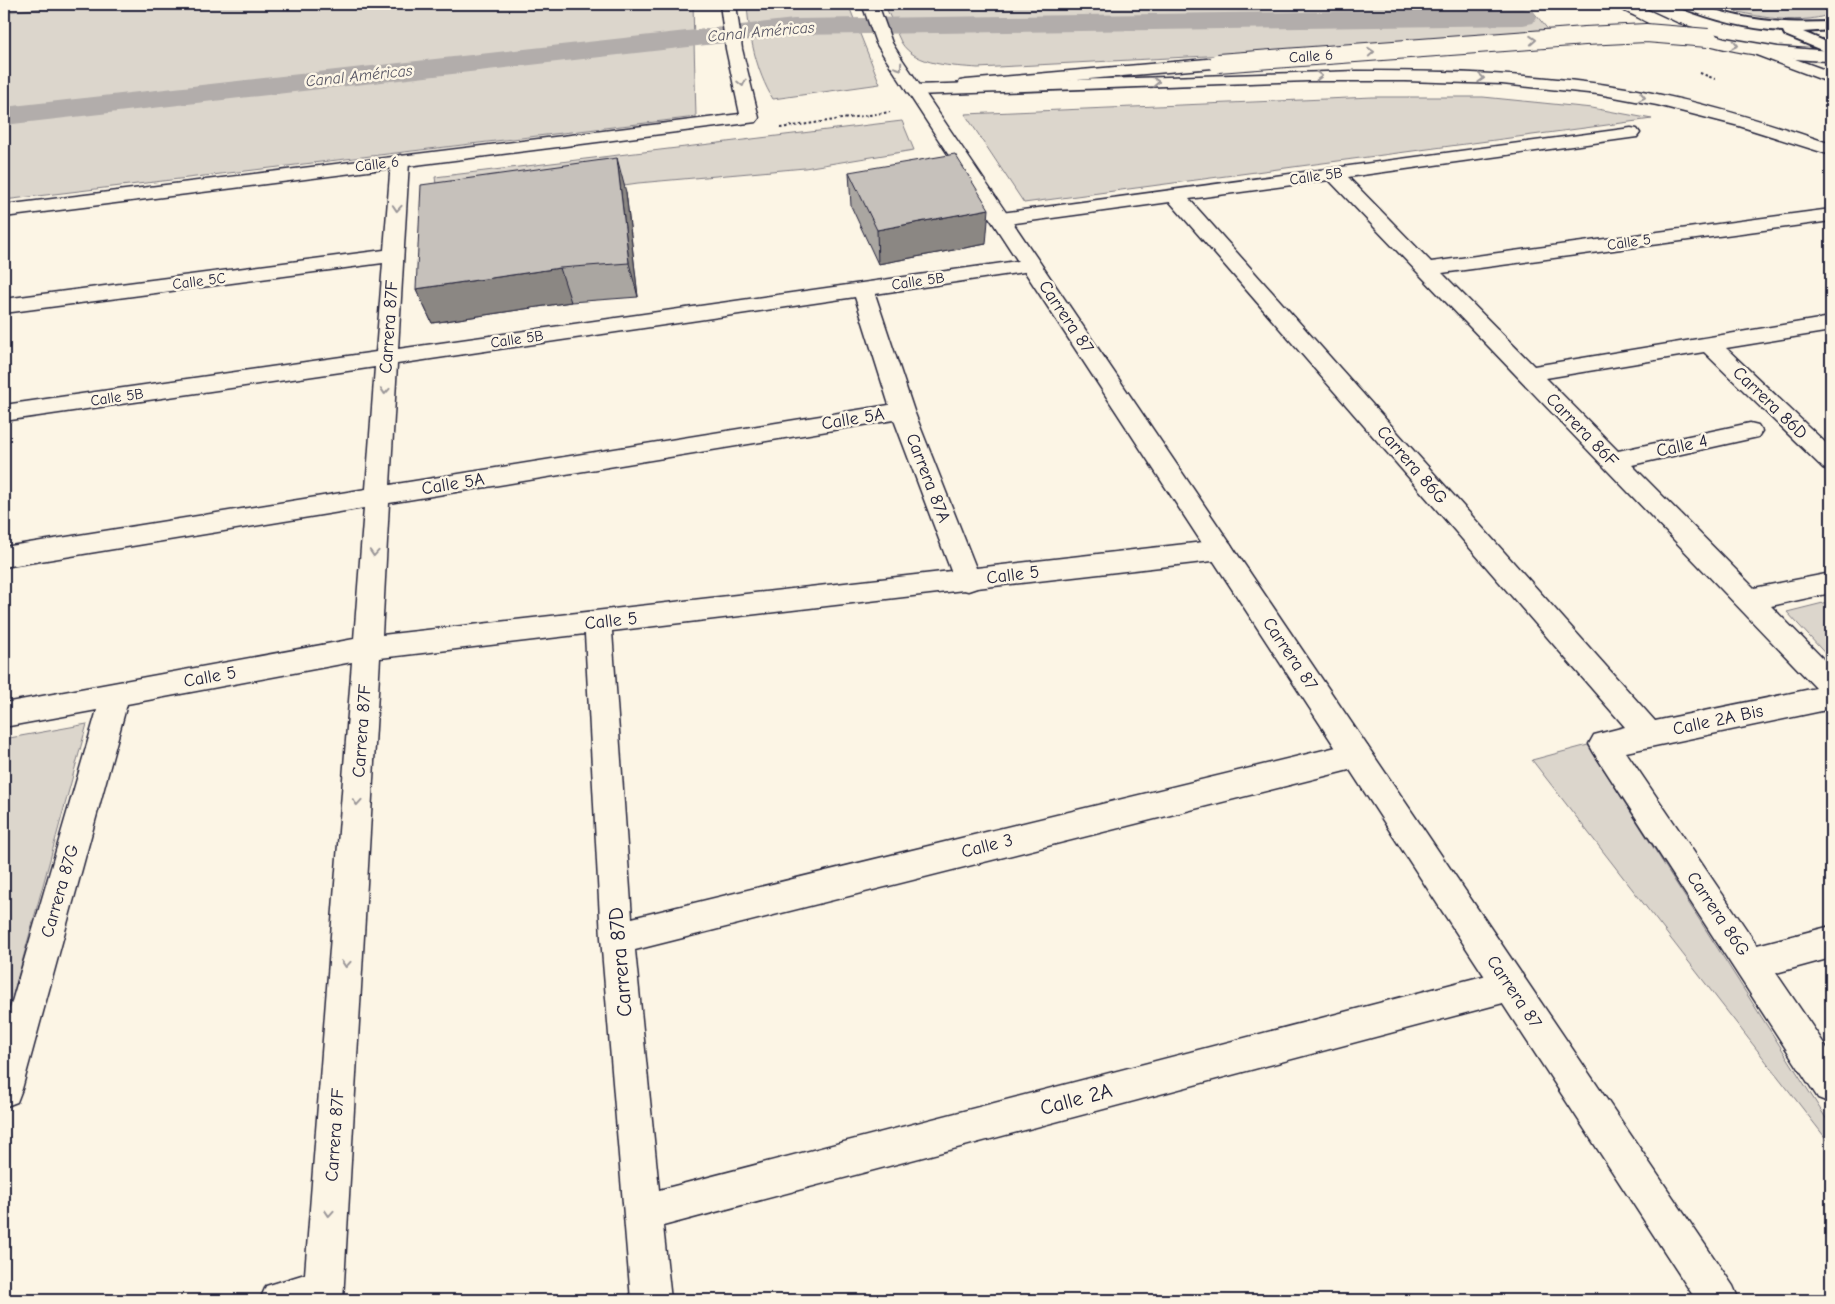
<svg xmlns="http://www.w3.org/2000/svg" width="1835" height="1304" font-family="'Comic Neue',sans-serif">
<rect width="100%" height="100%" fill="#fcf5e5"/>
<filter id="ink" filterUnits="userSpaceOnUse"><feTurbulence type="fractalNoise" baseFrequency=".02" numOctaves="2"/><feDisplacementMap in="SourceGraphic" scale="10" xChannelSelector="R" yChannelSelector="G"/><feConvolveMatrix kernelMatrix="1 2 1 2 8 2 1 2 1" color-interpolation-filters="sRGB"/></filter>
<g filter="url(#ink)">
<!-- green -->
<path fill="#dcd6cc" stroke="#7f7c84" d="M88,4H693L696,117L4,200V12Z
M747,4H848L880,84L773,99C756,71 749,36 747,4Z
M891,4H1527L1550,32L1226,55L978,68C954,66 915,66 901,42C896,32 892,20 887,10Z
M1711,4H1831V14C1797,27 1744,15 1711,4Z
M1373,97H1483L1592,108L1652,119L1024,203L965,114Z
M902,121L914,150L805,168L638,183L547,196L439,207L435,177Z
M1831,601V660L1787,612Z
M87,724L4,1028V739Z
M1588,745L1831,1126V1145L1532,760Z"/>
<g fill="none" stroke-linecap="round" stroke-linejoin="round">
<!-- canal -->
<path fill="#b2adab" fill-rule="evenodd" d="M1523,9L1533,11L1537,17L1533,23L1523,25L794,35L4,125V107L794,19Z"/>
<defs>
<path id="lane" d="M1678,4C1702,4 1715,11 1738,16C1769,23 1800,23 1831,22V30L1803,32L1831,44V54L1785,35L1783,31C1747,29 1713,20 1680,7Z"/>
<path id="street" d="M1631,128L1637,129L1640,133L1637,137L1348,177L1431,262L1831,209V221L1442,273L1534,366L1831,317V331L1726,348L1831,448V471L1823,468L1704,352L1546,378L1618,451L1750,423L1758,425L1762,431L1758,437L1632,465L1754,588L1831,573V593L1771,606L1831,667V709L1626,752L1757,945L1831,926V958L1776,973L1831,1054V1103L1818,1098L1594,753L1589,744L1594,735L1625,727L1170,202L1001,225L994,223L991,219L994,215L1001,213ZM1329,180L1816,688L1655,721L1189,199Z
M400,155L406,157L409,161L398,349L1031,259L1038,261L1041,265L1038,269L1031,271L875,294L914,411L976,568L1221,540L1230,543L1234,550L1230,557L1221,560L977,588L968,591L964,590L612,631L632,918L1357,742L1367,746L1372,755L1367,764L1357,768L635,950L659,1190L1510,969L1522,974L1527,986L1522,998L663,1226L671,1300H631L601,938L585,634L380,658L343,1300H260L266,1286L305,1274L352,662L127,704L22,1089L17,1102L4,1107V1029L97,710L4,727V703L354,639L364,508L4,567V547L366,489L375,367L4,421V405L376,352L383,263L4,313V299L384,250L391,161L394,157ZM855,297L889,405L390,485L397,364ZM894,420L951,571L382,635L389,503Z"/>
<path id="secondary" d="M720,4H736L742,49L759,118L756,122L4,217V205L740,114L726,49Z
M862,4H878L892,43L900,56L1733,1286L1739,1300H1696L884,56L876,43Z
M1218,58L1224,59L1226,63L1224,67L966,90L960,89L958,85L960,81L966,80Z"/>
<path id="primary" d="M1757,45L1831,72V83L1751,53L1749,50L1751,47Z
M1357,71C1447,71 1537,73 1626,88C1696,100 1764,121 1831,144V155L1739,126L1657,105L1598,94L1502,84L1405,81H1309L915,95L909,94L906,90L909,86L915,85Z"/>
<path id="highway" d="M1616,4H1635L1678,24L1725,38L1778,47L1831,51V61C1765,59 1694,49 1635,16C1629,13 1620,10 1616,4Z"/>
</defs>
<!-- lane casing -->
<use href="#lane" stroke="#22223b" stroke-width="4"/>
<!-- street casing -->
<use href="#street" stroke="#22223b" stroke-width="3"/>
<!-- secondary casing -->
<use href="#secondary" stroke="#22223b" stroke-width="3"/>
<!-- primary casing -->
<use href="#primary" stroke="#22223b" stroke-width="3"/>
<!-- highway casing -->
<use href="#highway" stroke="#22223b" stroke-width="3"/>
<!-- path -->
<path stroke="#22223b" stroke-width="2" stroke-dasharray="2.5 2.5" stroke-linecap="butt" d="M1700,73L1715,79
M780,128L890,112"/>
<!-- lane -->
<use href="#lane" fill="#fcf5e5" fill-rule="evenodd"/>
<!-- street -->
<use href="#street" fill="#fcf5e5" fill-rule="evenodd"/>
<!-- secondary -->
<use href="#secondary" fill="#fcf5e5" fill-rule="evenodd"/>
<!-- primary -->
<use href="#primary" fill="#fcf5e5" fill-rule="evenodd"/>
<!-- highway -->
<use href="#highway" fill="#fcf5e5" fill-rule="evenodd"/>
<defs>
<path id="secondary-bridge" d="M1218,63L1585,36L1646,33L1708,38"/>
</defs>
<!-- secondary-bridge casing -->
<use href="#secondary-bridge" stroke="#22223b" stroke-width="20" stroke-linecap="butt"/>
<!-- secondary-bridge -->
<use href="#secondary-bridge" stroke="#fcf5e5" stroke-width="18"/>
</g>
<!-- wall -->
<path fill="#aaa6a1" stroke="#22223b" d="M849,172L986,244L878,264L851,206Z
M626,192L638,297L571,302L432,323L416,289Z"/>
<!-- shaded-wall -->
<path fill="#8b8783" stroke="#22223b" d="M617,158L626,192L638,297L629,263Z
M989,209L986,244L878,264L877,230Z
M560,268L571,302L432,323L416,289Z"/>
<!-- building -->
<path fill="#c6c1bb" stroke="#22223b" d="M955,154L989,209L877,230L849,172Z
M617,158L629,263L560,268L416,289L421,185Z"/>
<!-- one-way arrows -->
<defs><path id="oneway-chevron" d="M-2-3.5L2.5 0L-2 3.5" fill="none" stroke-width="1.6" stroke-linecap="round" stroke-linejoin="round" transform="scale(1.25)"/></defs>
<g stroke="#9a9698">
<use href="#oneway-chevron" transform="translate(1533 40) rotate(-4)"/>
<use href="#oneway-chevron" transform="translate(1735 45) rotate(13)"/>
<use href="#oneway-chevron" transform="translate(1371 52) rotate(-4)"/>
<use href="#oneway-chevron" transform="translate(899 67) rotate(56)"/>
<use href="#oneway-chevron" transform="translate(1319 76)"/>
<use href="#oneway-chevron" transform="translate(1481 78) rotate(3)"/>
<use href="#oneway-chevron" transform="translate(1156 82) rotate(-2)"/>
<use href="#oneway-chevron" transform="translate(742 83) rotate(77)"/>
<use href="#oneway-chevron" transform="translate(1642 97) rotate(11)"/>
<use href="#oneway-chevron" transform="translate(397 208) rotate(94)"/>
<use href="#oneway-chevron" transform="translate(385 391) rotate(94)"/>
<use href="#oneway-chevron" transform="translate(374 553) rotate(94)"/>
<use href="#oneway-chevron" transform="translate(357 802) rotate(94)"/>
<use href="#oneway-chevron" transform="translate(346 964) rotate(94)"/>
<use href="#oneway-chevron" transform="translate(329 1213) rotate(94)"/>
</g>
</g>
<g text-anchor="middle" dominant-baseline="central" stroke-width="5" stroke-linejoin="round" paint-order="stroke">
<!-- far-street labels -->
<g font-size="15" fill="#22223b" stroke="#fcf5e5">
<text transform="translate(1311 56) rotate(-4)">Calle 6</text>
<text transform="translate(377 164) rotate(-7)">Calle 6</text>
<text transform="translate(1316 176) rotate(-8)">Calle 5B</text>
<text transform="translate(1629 242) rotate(-8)">Calle 5</text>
<text transform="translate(199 281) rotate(-7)">Calle 5C</text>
<text transform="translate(918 281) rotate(-8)">Calle 5B</text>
<text transform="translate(517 339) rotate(-8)">Calle 5B</text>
<text transform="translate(117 397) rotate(-8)">Calle 5B</text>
</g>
<!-- far-water labels -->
<g font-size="16" font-style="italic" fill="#545362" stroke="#fcf5e5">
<text transform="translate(761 32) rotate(-5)">Canal Américas</text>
<text transform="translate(359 76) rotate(-6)">Canal Américas</text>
</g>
<!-- street labels -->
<g font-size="18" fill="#22223b" stroke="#fcf5e5">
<text transform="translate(1066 317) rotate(56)">Carrera 87</text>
<text transform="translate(389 327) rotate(-86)">Carrera 87F</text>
<text transform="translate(1770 403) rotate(44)">Carrera 86D</text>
<text transform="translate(853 419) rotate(-9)">Calle 5A</text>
<text transform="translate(1582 430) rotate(46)">Carrera 86F</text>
<text transform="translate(1682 446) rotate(-12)">Calle 4</text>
<text transform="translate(1412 465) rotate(49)">Carrera 86G</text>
<text transform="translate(928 478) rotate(69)">Carrera 87A</text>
<text transform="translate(453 484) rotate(-9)">Calle 5A</text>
<text transform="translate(1013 575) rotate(-7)">Calle 5</text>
<text transform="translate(611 621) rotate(-6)">Calle 5</text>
<text transform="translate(1290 654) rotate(56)">Carrera 87</text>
<text transform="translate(210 677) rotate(-10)">Calle 5</text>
<text transform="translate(1718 720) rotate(-12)">Calle 2A Bis</text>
<text transform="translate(362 731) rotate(-86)">Carrera 87F</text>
<text transform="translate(987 846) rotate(-14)">Calle 3</text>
<text transform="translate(60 891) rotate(-74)">Carrera 87G</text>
<text transform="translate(1718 914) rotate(56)">Carrera 86G</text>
<text transform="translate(1514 992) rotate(56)">Carrera 87</text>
<text transform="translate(335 1135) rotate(-86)">Carrera 87F</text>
</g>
<!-- near-street labels -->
<g font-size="21" fill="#22223b" stroke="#fcf5e5">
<text transform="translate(620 962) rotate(-95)">Carrera 87D</text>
<text transform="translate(1076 1099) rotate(-15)">Calle 2A</text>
</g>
</g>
<!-- margin -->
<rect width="1835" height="1304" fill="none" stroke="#fcf5e5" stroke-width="20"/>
<rect x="10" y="10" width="1815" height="1284" fill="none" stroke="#22223b" stroke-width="2" filter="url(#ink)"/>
</svg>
